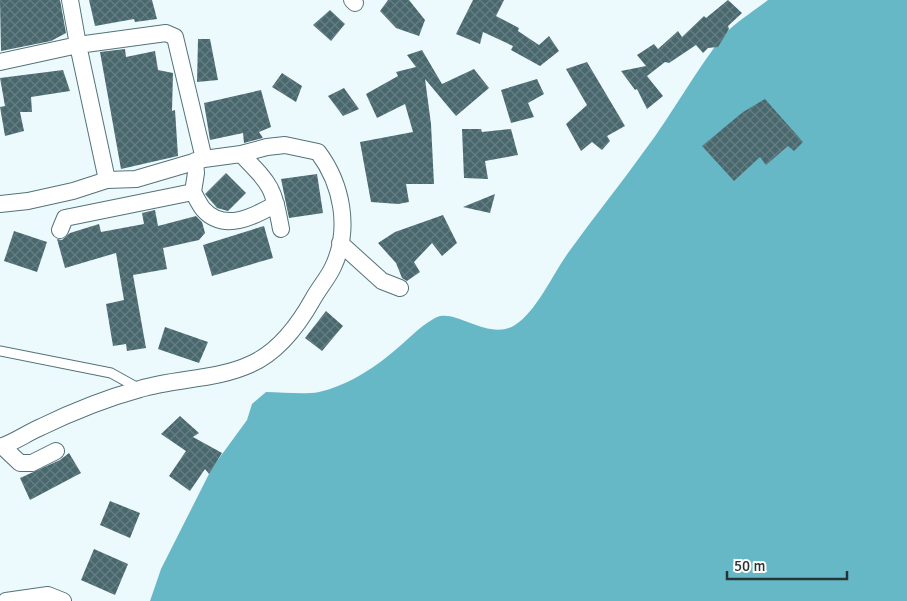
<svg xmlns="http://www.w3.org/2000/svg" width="907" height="601" font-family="Signika,sans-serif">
<defs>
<pattern id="building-cross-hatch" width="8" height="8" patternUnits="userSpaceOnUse" patternTransform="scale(1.25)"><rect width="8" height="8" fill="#48686e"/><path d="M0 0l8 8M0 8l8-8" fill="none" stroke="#667e83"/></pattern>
</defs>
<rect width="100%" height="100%" fill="#ecfafd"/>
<!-- water -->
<path fill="#67b8c6" d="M768,0H907V601H150L161,569L212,468L247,420L252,404L266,392C283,392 303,395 319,392C345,386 368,372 388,356C405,343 417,328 435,318C455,307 488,342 515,325C536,312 553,274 568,253C593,218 620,185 645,150C673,113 695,71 724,35C736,22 754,11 768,0Z"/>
<!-- building -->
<path fill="url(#building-cross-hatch)" d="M0,0H60L66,33L51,41L1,51Z
M89,0H152L157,19L135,22L134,19L95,26Z
M388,0H409L425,20L419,36L396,28L380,11Z
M473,0H504L496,16L519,28L518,31L539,45L549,36L559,51L540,66L511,50L513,46L483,32L480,44L456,34Z
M728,0L742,13L728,26L729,29L718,47L708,48L703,53L696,45L669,63L665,62L647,76L663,96L647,109L637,89L635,90L621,71L646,66L637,55L654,44L658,49L678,31L682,37L704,16L706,18Z
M330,10L345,24L331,41L313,25Z
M198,39H210L218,80L197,82Z
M125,49L126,57L155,51L158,70L173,73L172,111L175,110L178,156L121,169L100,52Z
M422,50L442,84L474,69L489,88L456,116L425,79L431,124L434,184H406L409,202L398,204L371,202L360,142L413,132L405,104L377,118L366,94L398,76L396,72L416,67L407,55Z
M587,62L625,126L607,136L610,141L602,150L592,142L581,151L566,124L587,105L566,69Z
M63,70L70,91L31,97L32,112H20L24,131L5,136L0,107L5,106L0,78Z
M282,73L302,86L296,102L272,87Z
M537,79L544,94L528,103L534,117L511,123L501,90Z
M344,88L359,109L343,116L328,96Z
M261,90L271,127L259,132L263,138L244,143L243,133L210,140L204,103Z
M765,99L803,142L794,151L788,146L766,165L760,157L734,181L702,146L743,112Z
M462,129H481L482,132L511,129L518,155L485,161L488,179L464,178Z
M226,173L246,193L228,211L217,208L205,194Z
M317,174L323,213L289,218L281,179Z
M495,194L490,213L463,207Z
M155,210L158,226L196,216L202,222L205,233L199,240L163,248L167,269L133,275L146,348L127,351L126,344L113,346L106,304L124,300L116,253L65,268L57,239L62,240L70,233L99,224L101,232L144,224L142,213Z
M443,215L457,243L442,256L432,243L414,262L420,272L407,281L402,278L396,263L378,243L395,232Z
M264,226L273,258L212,276L203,245Z
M14,231L47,242L37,272L4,261Z
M326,311L343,326L322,351L305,338Z
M165,327L208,342L199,363L158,349Z
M180,416L199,433L193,437L222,453L209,474L205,469L190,491L169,476L186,451L161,434Z
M69,453L81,473L30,500L20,478L60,460Z
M110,501L140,513L130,538L100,525Z
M94,549L128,564L115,595L81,580Z"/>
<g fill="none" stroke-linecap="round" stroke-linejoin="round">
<defs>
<path id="lane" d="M0,351L111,373L138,388"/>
<path id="street" d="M352,0L355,3
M0,62L78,45L70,0
M241,154C271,185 273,186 281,229
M107,180L78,45L166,33L175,37L204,159
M193,192C196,197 199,204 203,209C224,233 255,216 276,204
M0,204L28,201L73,191L107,180L136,179L204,159L241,154L267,147L285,145L318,152C342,184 351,229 333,267C328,278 319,288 313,299C299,324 278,352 251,364C217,380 176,378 140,389C107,398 72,412 41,427C27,433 15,442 0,447
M60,230L65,218L193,192L196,173L195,161
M340,243L382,281L400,288
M2,446L20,463H32L56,451
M6,601L48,595L63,601"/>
</defs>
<!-- lane casing -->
<use href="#lane" stroke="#537379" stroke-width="11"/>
<!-- street casing -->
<use href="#street" stroke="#537379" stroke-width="18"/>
<!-- lane -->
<use href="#lane" stroke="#fff" stroke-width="9"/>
<!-- street -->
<use href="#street" stroke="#fff" stroke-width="16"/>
</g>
<!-- scale -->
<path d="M727 571v8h120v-8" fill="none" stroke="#263437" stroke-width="2.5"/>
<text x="734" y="571" font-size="15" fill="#263437" stroke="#ffffff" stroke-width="4" paint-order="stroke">50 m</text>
</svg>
